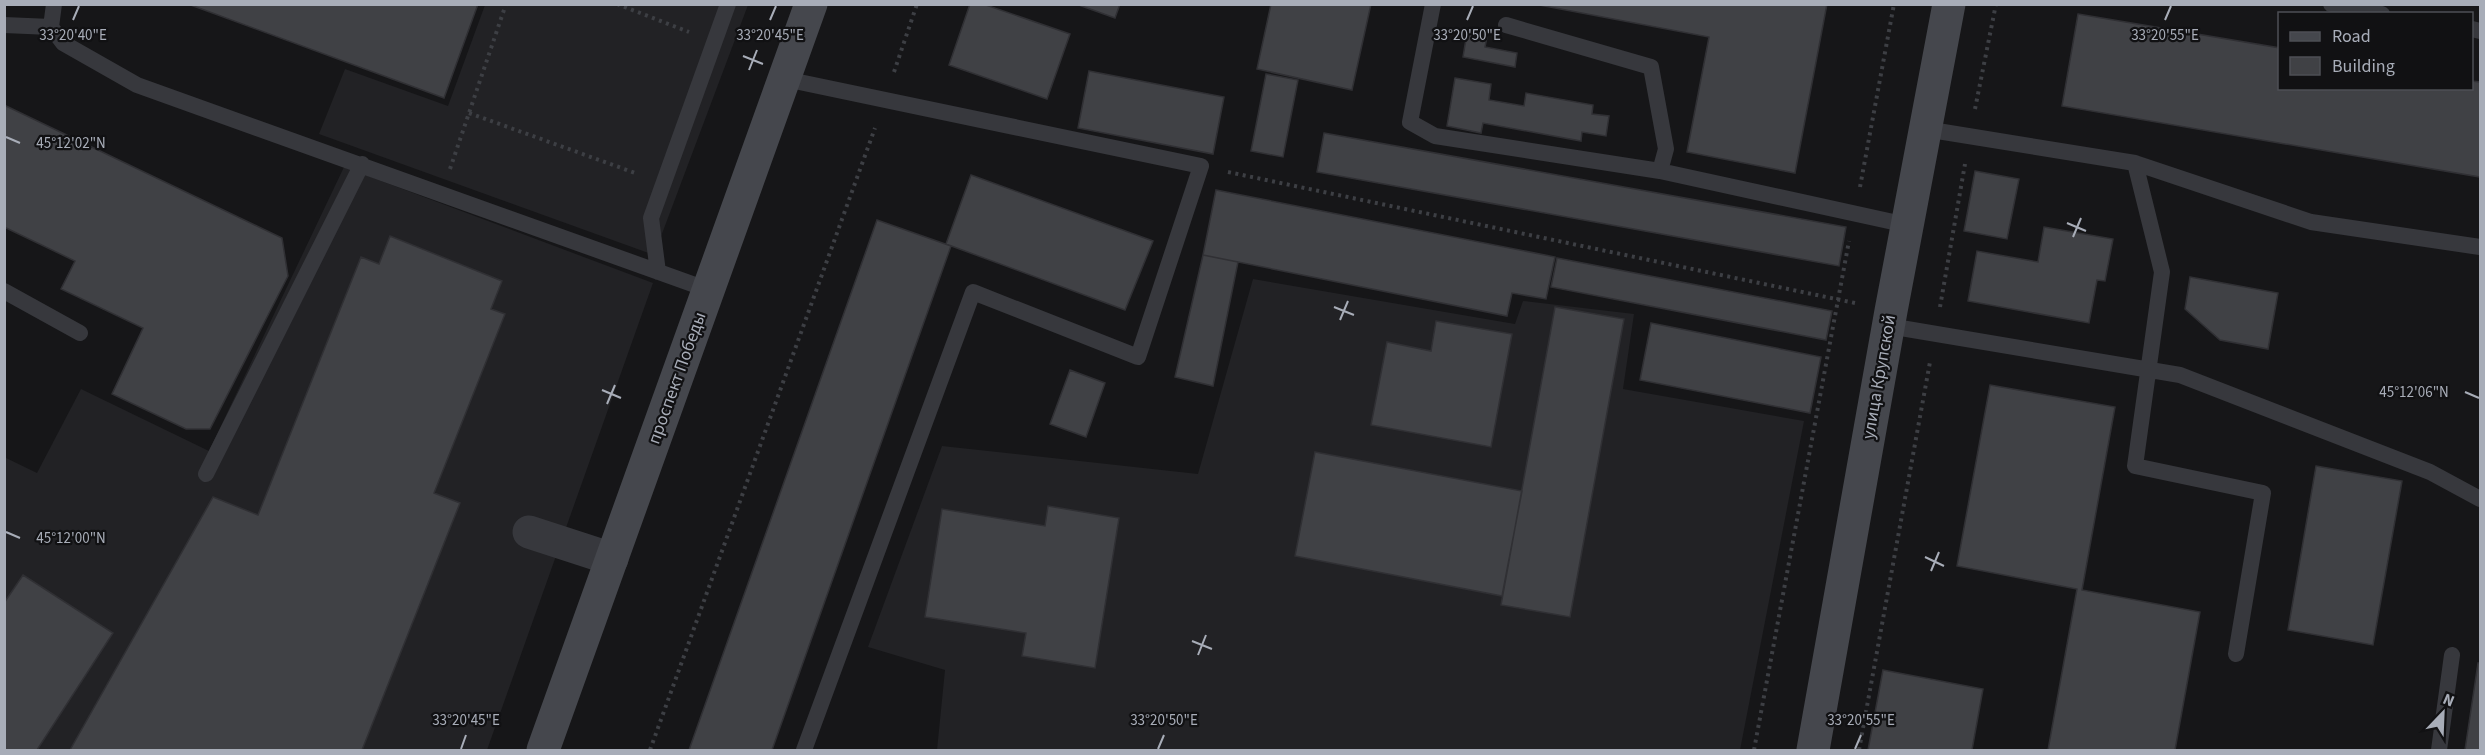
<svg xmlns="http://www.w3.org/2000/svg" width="2485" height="755" font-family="'Source Sans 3',sans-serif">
<rect width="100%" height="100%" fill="#161618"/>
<!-- built -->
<path fill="#222225" d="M485,5H748L654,255L319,134L345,69L448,106Z
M344,167L653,283L487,750H5L4,457L37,473L81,389L209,451Z
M1253,279L1515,324L1523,301L1634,314L1623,389L1804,421L1740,750H937L945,670L868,647L942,446L1198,474Z"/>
<!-- building -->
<path fill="#404145" stroke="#303034" stroke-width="1.5" d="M188,4H478L444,98Z
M970,4H983L1070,34L1047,99L949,65Z
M1076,4H1120L1115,18Z
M1271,4H1371L1352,90L1257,69Z
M1534,4H1827L1795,173L1687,152L1709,37Z
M2078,14L2280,48V88H2472V81L2480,82V177L2062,106Z
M1467,33L1487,37L1485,47L1517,53L1515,67L1463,57Z
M1089,71L1224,97L1213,154L1078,128Z
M1266,74L1298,80L1283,157L1251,151Z
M1455,78L1491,84L1489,100L1524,106L1526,93L1593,105L1592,114L1609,116L1606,136L1582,132L1581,141L1483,123L1481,133L1447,126Z
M4,105L282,238L288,276L210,429H186L112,394L143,328L61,289L75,261L4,227Z
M1324,133L1846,227L1839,266L1317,172Z
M1975,171L2019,179L2007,239L1964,231Z
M971,175L1153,241L1125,310L946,244Z
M1216,190L1555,257L1546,299L1512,293L1507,316L1203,255Z
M877,220L951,246L772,750H689Z
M2044,227L2113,239L2105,281L2097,280L2089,323L1968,301L1977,251L2038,262Z
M390,236L502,281L491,309L505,314L434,493L460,503L362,750H70L213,497L258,515L361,257L379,264Z
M1203,255L1238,262L1213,386L1175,377Z
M1557,258L1832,311L1826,340L1551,287Z
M2190,277L2278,293L2268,349L2220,340L2185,309Z
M1555,307L1624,319L1570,617L1501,605Z
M1436,321L1512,334L1491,447L1371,425L1387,342L1431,351Z
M1651,323L1821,357L1810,413L1640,380Z
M1070,370L1105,383L1086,437L1050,424Z
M1990,385L2115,407L2082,590L2200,612L2175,750H2048L2077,589L1957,566Z
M1315,452L1522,491L1502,596L1295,556Z
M2316,466L2402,481L2373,645L2288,630Z
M1048,506L1119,518L1095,668L1022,656L1026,633L925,617L942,509L1045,526Z
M23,575L113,633L37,750H4V603Z
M2478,663H2480V750H2465Z
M1883,670L1983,689L1972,750H1868Z"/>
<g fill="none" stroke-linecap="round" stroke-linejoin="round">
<!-- path -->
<path stroke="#3d3f44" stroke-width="4" stroke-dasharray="3 4.5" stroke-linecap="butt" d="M617,4L689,32
M894,72L917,4
M1975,109L1996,4
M469,113L638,174
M450,169L506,4
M1228,172L1855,303
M1860,187L1894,4
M1940,307L1965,164
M650,750L875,128
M1754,750L1849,241
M1859,750L1930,362"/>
<!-- lane -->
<path stroke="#37383d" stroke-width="16" d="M54,4L51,27L63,43L137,85L709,290
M1433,4L1410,122L1435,136L1660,171L1907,225
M2331,4L2382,14
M4,25L51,27
M1506,25L1651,67L1666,149L1660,171
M2472,29L2480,31
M785,79L1201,166L1138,357L973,292L804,750
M1925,129L2135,163L2162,272L2135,466L2263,493L2236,654
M2135,163L2311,222L2480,247
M658,272L651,218L728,4
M4,291L80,333
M1889,326L2180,375L2430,472L2480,499
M206,474L362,164
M2439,750L2452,655"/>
<!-- street -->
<path stroke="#37383d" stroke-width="33" d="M529,532L612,559"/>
<!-- secondary -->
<path stroke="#45474d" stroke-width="33" d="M543,750L811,4
M1813,750L1891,311L1949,4"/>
</g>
<!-- ticks -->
<path fill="none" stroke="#a8adb8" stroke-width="2" d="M73,20L79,6M770,20L776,6M1467,20L1473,6M2165,20L2171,6M743,56L763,64M749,70L757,50M6,137L20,143M2067,223L2086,231M2073,237L2081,218M1334,307L1354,315M1340,320L1348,301M602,390L621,398M2465,392L2479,398M607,404L615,385M6,532L20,538M1925,557L1944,566M1931,571L1939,552M1192,641L1212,649M1198,655L1206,635M461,749L466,735M1158,749L1164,735M1855,749L1861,735"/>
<g text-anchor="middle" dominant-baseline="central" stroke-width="4.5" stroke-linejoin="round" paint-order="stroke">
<!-- street labels -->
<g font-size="18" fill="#a8adb8" stroke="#111113">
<text transform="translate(1879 377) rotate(-80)">улица Крупской</text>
<text transform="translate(677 378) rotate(-70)">проспект Победы</text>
</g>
</g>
<g font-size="15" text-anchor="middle" fill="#a8adb8" stroke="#111113" stroke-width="4.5" stroke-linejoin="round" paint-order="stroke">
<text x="73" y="40">33°20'40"E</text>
<text x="770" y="40">33°20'45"E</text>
<text x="1467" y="40">33°20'50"E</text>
<text x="2165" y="40">33°20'55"E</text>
<text x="71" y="148">45°12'02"N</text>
<text x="2414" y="397">45°12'06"N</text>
<text x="71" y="543">45°12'00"N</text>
<text x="466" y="725">33°20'45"E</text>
<text x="1164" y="725">33°20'50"E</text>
<text x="1861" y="725">33°20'55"E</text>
</g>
<!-- border -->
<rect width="2485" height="755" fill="none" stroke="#a8adb8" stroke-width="12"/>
<!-- legend -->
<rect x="2278" y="12" width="195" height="78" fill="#111113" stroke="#4d4f55" stroke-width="1.5"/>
<rect x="2290" y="32" width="30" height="9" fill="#45474d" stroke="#4d4f55" stroke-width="1.5"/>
<text x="2332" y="42" font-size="18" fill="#a8adb8">Road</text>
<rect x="2290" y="57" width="30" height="18" fill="#404145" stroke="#4d4f55" stroke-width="1.5"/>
<text x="2332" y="72" font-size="18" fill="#a8adb8">Building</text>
<!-- north arrow -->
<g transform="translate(2443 713) rotate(23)" stroke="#111113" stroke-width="4.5" paint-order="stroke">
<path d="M0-4.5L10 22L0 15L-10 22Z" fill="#a8adb8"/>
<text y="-9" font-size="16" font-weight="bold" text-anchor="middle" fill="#a8adb8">N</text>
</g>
</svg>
